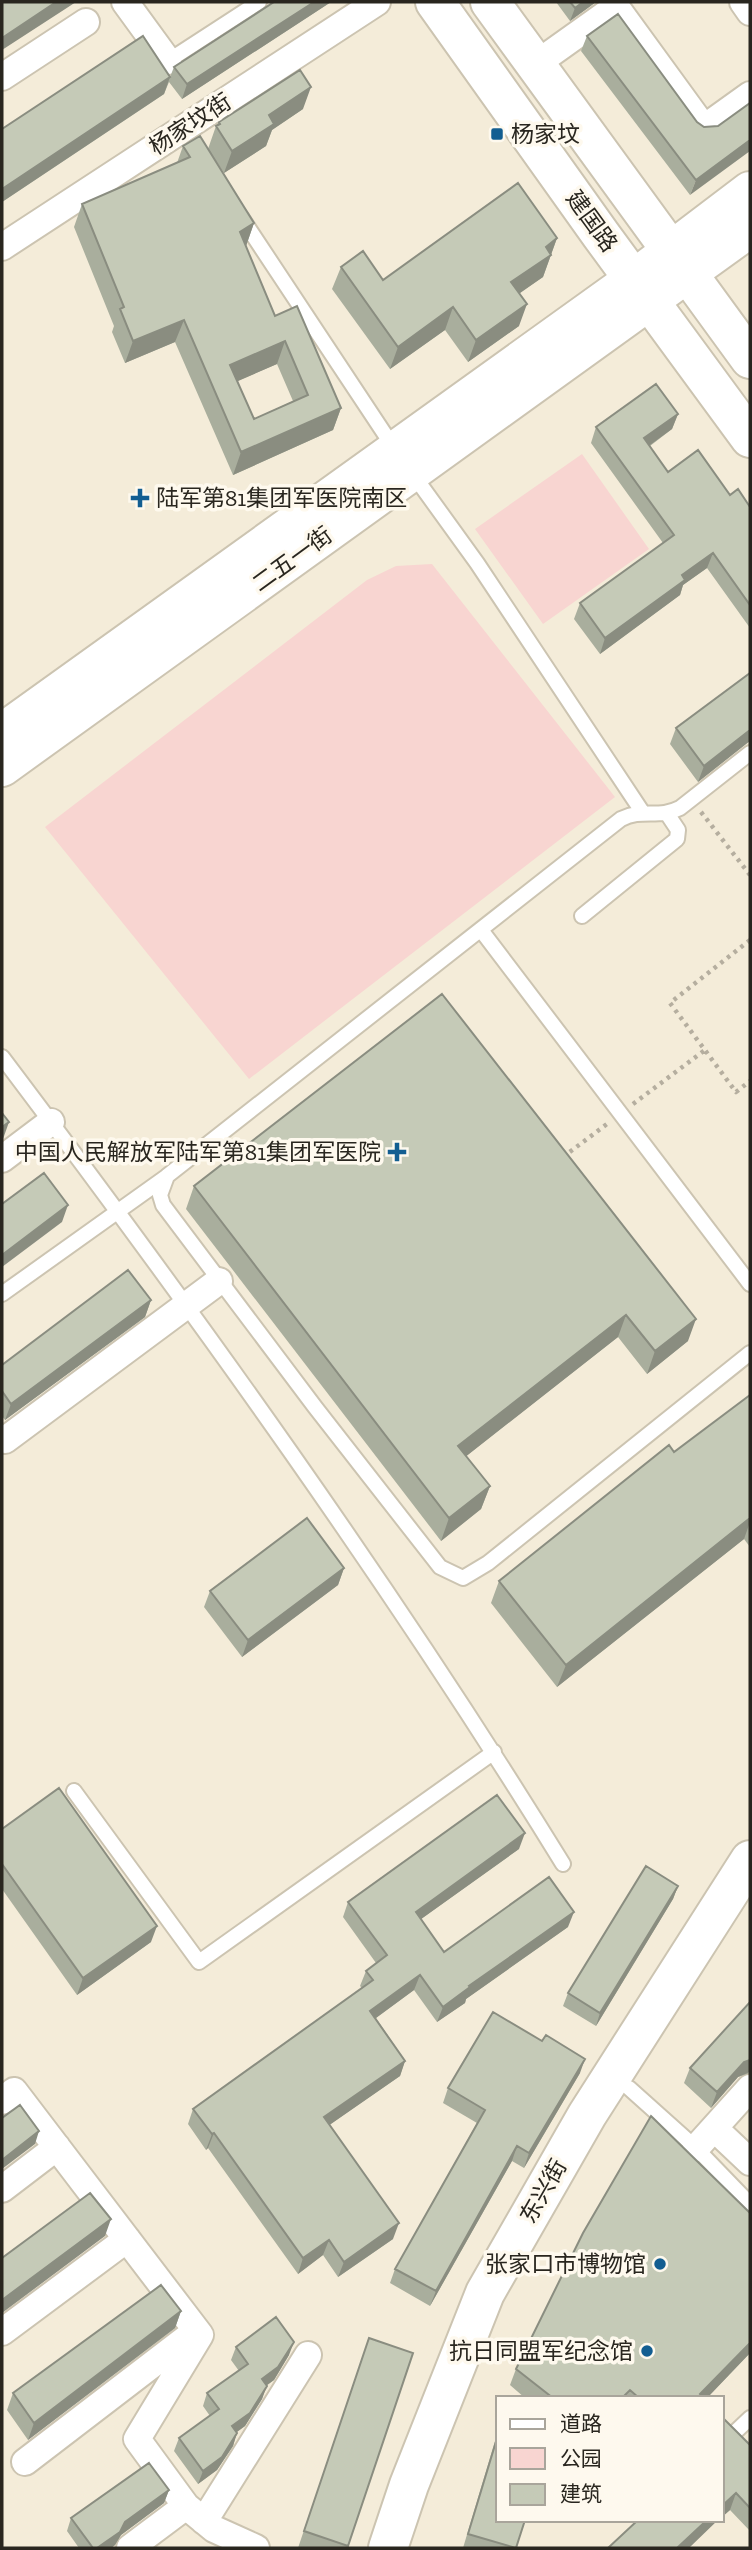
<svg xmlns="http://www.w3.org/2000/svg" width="752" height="2550" font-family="'Zilla Slab','Noto Sans SC',serif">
<rect width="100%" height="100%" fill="#f4ecd9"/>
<!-- green -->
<path fill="#f8d5d1" d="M582,454L649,549L543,624L475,529Z
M432,564L615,797L249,1079L45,827L367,580L396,566Z"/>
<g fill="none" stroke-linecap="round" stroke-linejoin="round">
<defs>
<path id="lane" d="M168,61L259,2
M241,217L394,448
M412,473L477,563L643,813
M750,753L680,808C659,819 642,808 621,819L167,1176L160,1195L163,1205L315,1407L440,1567L463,1578L488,1563L750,1353
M582,916L677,839L678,830L668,815
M481,930L750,1284
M2,1057C199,1318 391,1585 563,1864
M2,1294L166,1177
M74,1791L199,1962L494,1752
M629,2088L696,2148L750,2204
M732,2435L750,2418"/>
<path id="street" d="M125,2L168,61
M743,2L750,12
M536,64L616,7L704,128L750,95
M2,77L86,22
M2,247L377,2
M2,1159L51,1122
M5,1440L219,1281
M2,2101L14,2091L200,2335L137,2439L186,2506L214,2529L256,2548
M714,2128L750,2162
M696,2148L750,2088
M2,2189L57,2147
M2,2332L127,2239
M25,2462L196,2331
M204,2521L308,2355
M130,2548L186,2506"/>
<path id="secondary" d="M2,733L634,279L750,191
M2,767L750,228
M388,2548L409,2485L485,2293L587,2115L750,1860"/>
<path id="primary" d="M435,2L601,235L750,438
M490,2L750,359"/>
</defs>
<!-- lane casing -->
<use href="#lane" stroke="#ccc4b1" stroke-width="18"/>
<!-- street casing -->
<use href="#street" stroke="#ccc4b1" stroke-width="30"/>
<!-- secondary casing -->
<use href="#secondary" stroke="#ccc4b1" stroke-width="42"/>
<!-- primary casing -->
<use href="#primary" stroke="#ccc4b1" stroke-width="42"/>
<!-- path -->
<path stroke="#b5ae9f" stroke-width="4.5" stroke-dasharray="3.5 5" stroke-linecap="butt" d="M701,812L750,875
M750,940L670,1003L736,1092L750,1081
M633,1104L705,1050
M563,1157L607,1124"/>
<!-- lane -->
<use href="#lane" stroke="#fff" stroke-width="14"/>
<!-- street -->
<use href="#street" stroke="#fff" stroke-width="26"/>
<!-- secondary -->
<use href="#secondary" stroke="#fff" stroke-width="38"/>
<!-- primary -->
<use href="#primary" stroke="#fff" stroke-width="38"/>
</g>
<!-- wall -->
<path fill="#a9ae9d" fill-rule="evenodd" d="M274,2H331L182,99L169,82L164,94L2,202V129L143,36L170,77L174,67Z
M556,2H596L570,21Z
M587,36L704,127L718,126L690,195L581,51Z
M303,109L272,130L266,146L224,173L208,149L216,126L219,122Z
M183,146L254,223L246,246L275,316L341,408L333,430L233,475L175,342L125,363L112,332L114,326L74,227L82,204L177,163ZM277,364L293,401L254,419L237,381Z
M557,238L543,277L519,293V326L468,362L445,330L390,369L332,289L341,267L383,280Z
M678,414L672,429L650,446L668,472L730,495L750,507V628L707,568L683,585L680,595L600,654L574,619L580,603L663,543L591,443L596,427Z
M676,728L744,745L698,782L670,744Z
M442,994L688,1341L647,1374L618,1337L466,1456L490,1486L481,1509L441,1541L186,1209L194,1186Z
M151,1300L145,1317L5,1420L2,1416V1365Z
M750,1395V1547L744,1539L557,1687L491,1603L499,1581L674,1452Z
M344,1568L338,1585L242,1657L204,1607L210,1591Z
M2,1829L151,1942L77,1995L2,1889Z
M519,1849L421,1919L444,1952L568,1927L466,1999L465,2003L437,2022L414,1990L376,2018L405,2061L400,2076L329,2125L393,2239L338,2277L323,2255L298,2274L208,2148L206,2150L188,2124L193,2109L362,1988L360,1986L366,1971L376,1963L343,1917L348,1902Z
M678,1886L673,1899L596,2026L563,2006L568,1993Z
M690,2068L750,2073L738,2077L711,2108L684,2083Z
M580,2073L524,2168L512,2161L430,2306L390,2283L395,2269L477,2123L443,2103L448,2088Z
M750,2213V2353L707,2398H525L510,2385L516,2369Z
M181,2311L175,2328L28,2440L7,2410L13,2393Z
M236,2347L289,2355L274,2380L266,2386L262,2399L245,2426L237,2432L233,2446L217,2470L198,2484L174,2451L179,2438L210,2416L203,2406L207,2393L239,2371L231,2360Z
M413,2353L347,2548H298L363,2355Z
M722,2417L750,2445V2531L730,2510L722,2517Z
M498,2431V2520L516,2548H463Z
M169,2490L164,2503L121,2535L115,2545L111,2548H79L67,2531L71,2518Z"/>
<!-- shaded-wall -->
<path fill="#8a8d80" d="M56,2H76L2,50V38Z
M314,2H331L182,99L187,84Z
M583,2H596L570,21L575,8Z
M170,77L164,94L2,202V189Z
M311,87L303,109L272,130L266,146L224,173L232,151L269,115Z
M750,140V151L690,195L696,180Z
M254,223L246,246L231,254L240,232Z
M557,238L543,277L503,305L511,282L546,247Z
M527,304L519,326L468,362L476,340Z
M453,307L445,330L390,369L398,347Z
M184,320L175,342L125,363L133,341Z
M285,341L277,364L222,388L230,365Z
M341,408L333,430L233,475L241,452Z
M678,414L672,429L639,453L644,438Z
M713,553L707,568L683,585L680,595L600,654L605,638L682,575Z
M750,730V741L698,782L704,766Z
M9,1122L3,1139H2V1127Z
M68,1205L62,1222L2,1267V1255Z
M151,1300L145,1317L5,1420L11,1404Z
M626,1315L618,1337L450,1469L458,1446Z
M696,1319L688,1341L647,1374L655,1351Z
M490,1486L481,1509L441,1541L449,1518Z
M750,1518V1522L744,1539L557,1687L566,1665Z
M344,1568L338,1585L242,1657L248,1640Z
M525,1833L519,1849L410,1927L416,1912Z
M678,1886L673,1899L596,2026L600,2013Z
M574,1912L568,1927L466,1999L465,2003L437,2022L443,2007L469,1986Z
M157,1926L151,1942L77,1995L83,1978Z
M420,1975L414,1990L365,2026L370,2011Z
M585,2059L580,2073L524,2168L529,2153Z
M750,2060V2072L738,2077L711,2108L717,2092L744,2062Z
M405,2061L400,2076L318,2133L324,2117Z
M39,2131L35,2144L2,2169V2160Z
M214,2133L208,2148L206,2150L212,2134Z
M517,2146L512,2161L430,2306L436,2291Z
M111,2219L105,2236L2,2313V2300Z
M399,2223L393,2239L338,2277L344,2262Z
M329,2240L323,2255L298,2274L303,2258Z
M181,2311L175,2328L28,2440L34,2423Z
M294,2342L289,2355L274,2380L257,2392L262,2379Z
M750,2343V2353L707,2398H699L700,2394Z
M267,2386L262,2399L245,2426L227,2439L232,2426Z
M237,2433L233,2446L217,2470L198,2484L203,2471Z
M169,2490L164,2503L121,2535L115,2545L111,2548H97L125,2522Z
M736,2493L730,2510L722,2517V2506Z
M707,2520H718L689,2548H677Z"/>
<!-- building -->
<path fill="#c5cab7" stroke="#8a8d80" stroke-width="2" fill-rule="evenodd" d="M2,2H56L2,38Z
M274,2H314L187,84L174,67Z
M570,2H583L575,8Z
M618,14L697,122L704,127L718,126L750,103V140L696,180L587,36Z
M143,36L170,77L2,189V129Z
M300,70L311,87L269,115L274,124L232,151L216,126L220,124L219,122Z
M200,136L254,223L240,232L275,316L297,306L341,408L241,452L184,320L133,341L120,309L124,307L82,204L190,157L183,146ZM285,341L308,395L254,419L230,365Z
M518,183L557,238L546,247L551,255L511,282L527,304L476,340L453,307L398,347L341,267L363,251L383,280Z
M656,384L678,414L644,438L668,472L698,450L730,495L738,489L750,507V605L713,553L682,575L685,580L605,638L580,603L674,535L596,427Z
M750,673V730L704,766L676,728Z
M442,994L696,1319L655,1351L626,1315L458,1446L490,1486L449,1518L194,1186Z
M2,1113L9,1122L2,1127Z
M44,1173L68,1205L2,1255V1204Z
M128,1270L151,1300L11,1404L2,1391V1365Z
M750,1395V1518L566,1665L499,1581L669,1445L674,1452Z
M307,1518L344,1568L248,1640L210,1591Z
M59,1788L157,1926L83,1978L2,1864V1829Z
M497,1795L525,1833L416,1912L444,1952L549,1877L574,1912L469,1986L470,1987L443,2007L420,1975L370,2011L405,2061L324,2117L399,2223L344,2262L329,2240L303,2258L214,2133L212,2134L193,2109L373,1980L366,1971L387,1955L348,1902Z
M646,1866L678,1886L600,2013L568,1993Z
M750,2002V2060L744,2062L717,2092L690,2068Z
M493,2012L542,2041L546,2035L585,2059L529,2153L517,2146L436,2291L395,2269L485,2110L448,2088Z
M20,2105L39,2131L2,2160V2118Z
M651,2116L750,2213V2343L700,2394L704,2398H639L630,2390L622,2398H553L516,2369L583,2233Z
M90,2193L111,2219L2,2300V2258Z
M161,2285L181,2311L34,2423L13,2393Z
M276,2317L294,2342L278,2367L262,2379L267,2386L250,2413L232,2426L237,2433L222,2457L203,2471L179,2438L219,2409L207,2393L248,2364L236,2347Z
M369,2338L413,2353L348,2546L304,2531Z
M722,2417L750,2445V2508L736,2493L722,2506Z
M498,2435V2520H525L516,2548L468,2534Z
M149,2463L169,2490L125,2522L120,2532L97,2548H93L71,2518Z
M638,2520H707L677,2548H608Z"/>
<!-- markers -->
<g fill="#135e91" stroke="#fef9ee" stroke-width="2.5">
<rect x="490" y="127" width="14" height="14" rx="3.5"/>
<path d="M136.5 487.5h7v7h7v7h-7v7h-7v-7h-7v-7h7z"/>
<path d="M393.5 1141.5h7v7h7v7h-7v7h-7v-7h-7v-7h7z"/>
<circle cx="660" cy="2264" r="7"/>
<circle cx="647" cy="2351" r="7"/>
</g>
<g text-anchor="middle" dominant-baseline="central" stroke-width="7" stroke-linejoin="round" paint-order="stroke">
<!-- street labels -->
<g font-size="23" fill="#29261f" stroke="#fef9ee">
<text transform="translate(190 124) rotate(-33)">杨家坟街</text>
<text transform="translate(592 221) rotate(54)">建国路</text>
<text transform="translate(292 559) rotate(-36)">二五一街</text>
<text transform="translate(543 2191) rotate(-60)">东兴街</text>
</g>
<!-- poi labels -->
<g font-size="23" fill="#29261f" stroke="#fef9ee" text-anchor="end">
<text x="511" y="134" text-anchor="start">杨家坟</text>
<text x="156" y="498" text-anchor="start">陆军第81集团军医院南区</text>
<text x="381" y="1152">中国人民解放军陆军第81集团军医院</text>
<text x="646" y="2264">张家口市博物馆</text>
<text x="633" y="2351">抗日同盟军纪念馆</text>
</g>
</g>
<!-- border -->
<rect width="752" height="2550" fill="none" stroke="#29261f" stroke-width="7"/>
<!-- legend -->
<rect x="496" y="2396" width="228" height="126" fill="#fef9ee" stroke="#a9a59b" stroke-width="2"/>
<rect x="510" y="2419" width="35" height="10" fill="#ffffff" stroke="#a9a59b" stroke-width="2"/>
<text x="560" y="2431" font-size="21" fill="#29261f">道路</text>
<rect x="510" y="2448" width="35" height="21" fill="#f8d5d1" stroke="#a9a59b" stroke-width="2"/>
<text x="560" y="2466" font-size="21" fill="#29261f">公园</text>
<rect x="510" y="2484" width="35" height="21" fill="#c5cab7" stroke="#a9a59b" stroke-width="2"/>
<text x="560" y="2501" font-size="21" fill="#29261f">建筑</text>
</svg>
